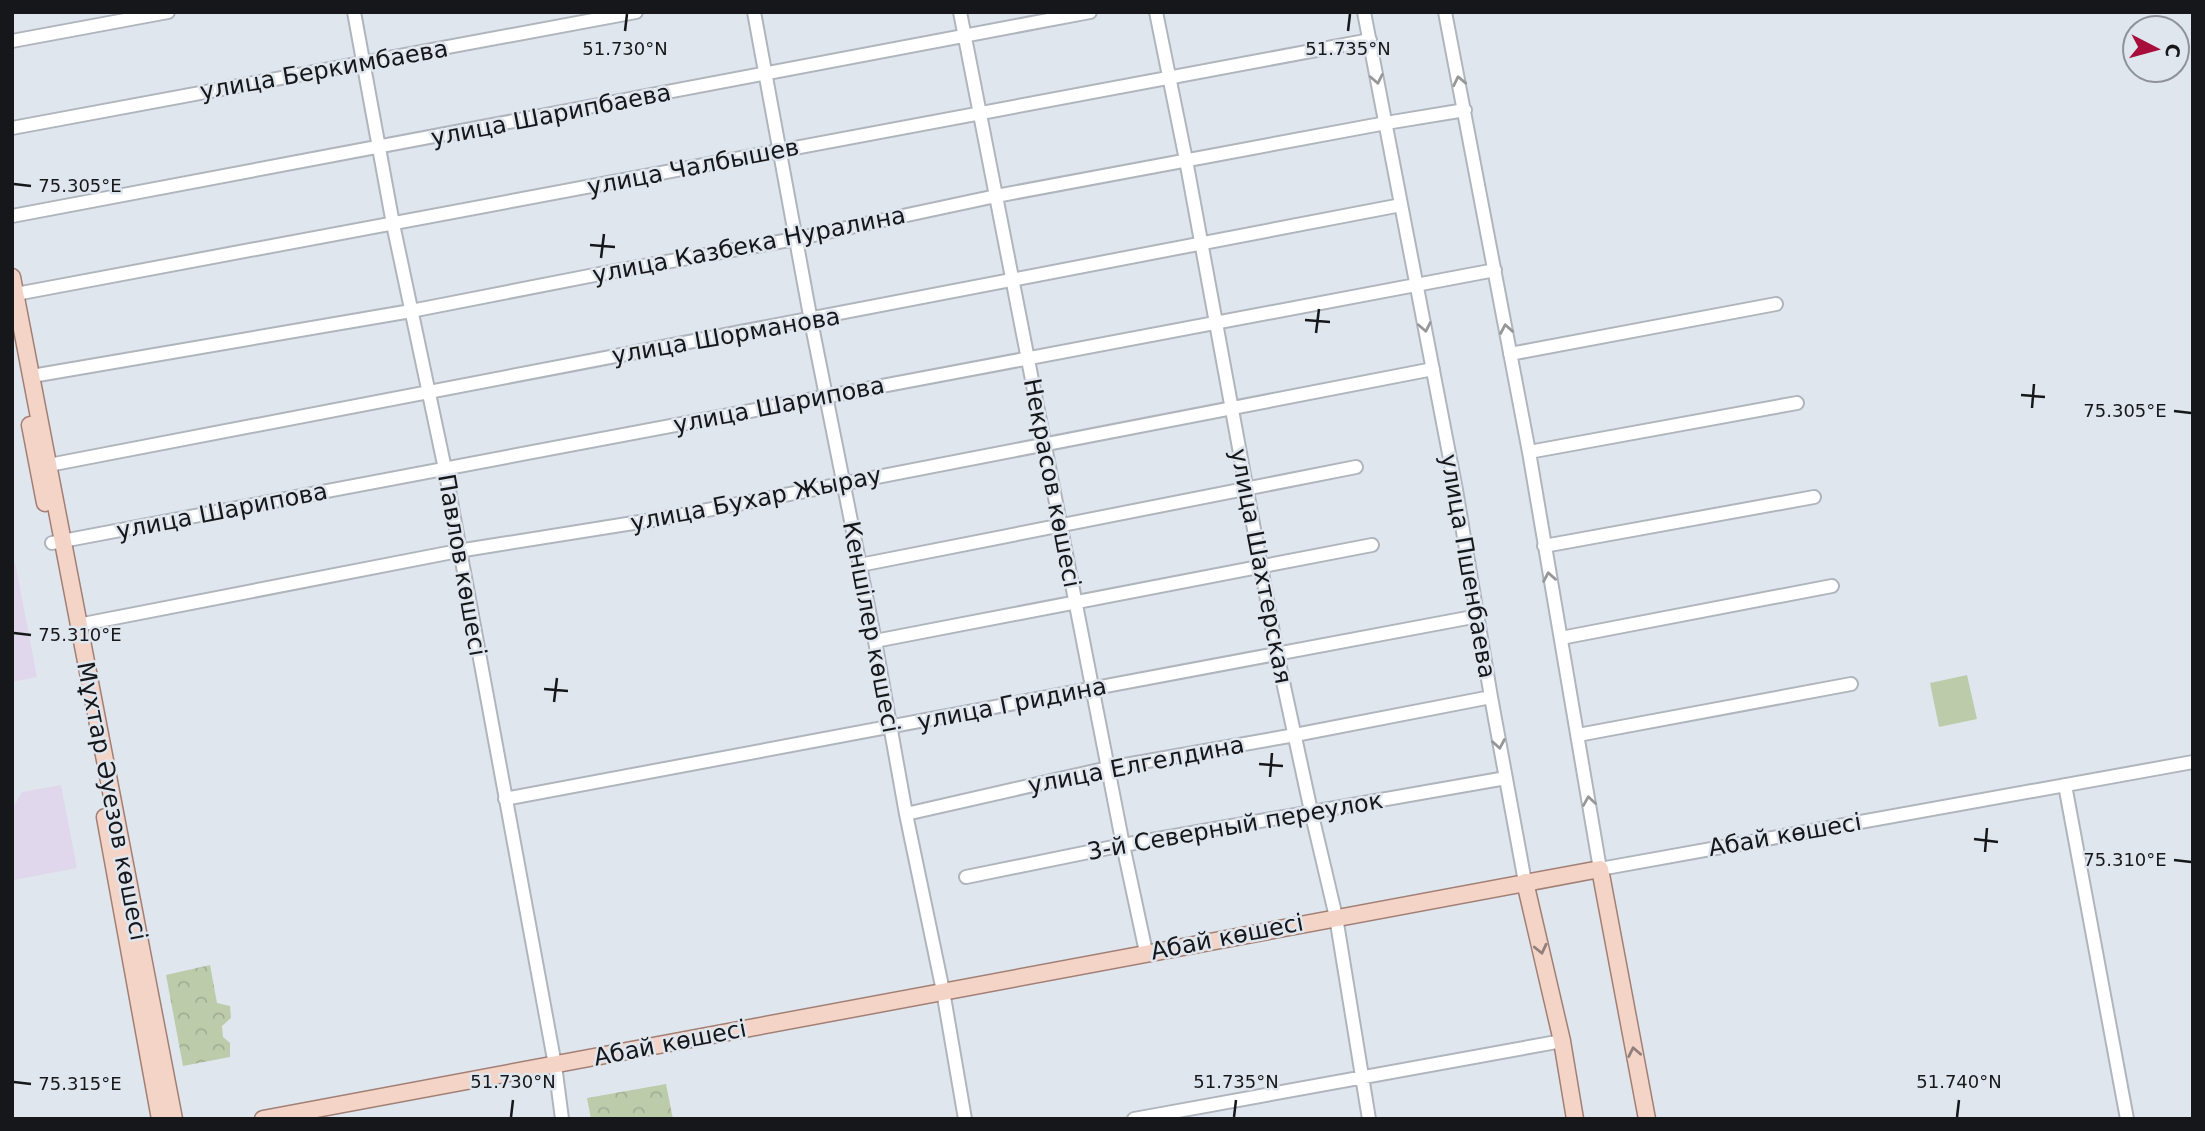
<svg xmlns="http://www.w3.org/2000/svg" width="2205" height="1131" font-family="'DejaVu Sans',sans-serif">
<defs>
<pattern id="park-crowns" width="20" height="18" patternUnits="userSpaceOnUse" patternTransform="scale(1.75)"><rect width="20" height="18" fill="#bcccab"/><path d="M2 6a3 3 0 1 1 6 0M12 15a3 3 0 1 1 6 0" fill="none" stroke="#a1ae93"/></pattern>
</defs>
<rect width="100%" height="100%" fill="#e0e6ee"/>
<!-- commercial -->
<path fill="#e0d7ec" d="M15,562L37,677L12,682V563Z
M61,785L77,868L14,880L12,809L22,792Z"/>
<!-- grass -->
<path fill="#bcccab" d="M1967,675L1977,719L1939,727L1930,683Z"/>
<!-- park -->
<path fill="url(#park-crowns)" d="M210,965L217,1003L230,1006L231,1018L222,1026L223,1037L230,1043V1057L183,1066L166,975Z
M666,1084L673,1119H591L587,1098Z"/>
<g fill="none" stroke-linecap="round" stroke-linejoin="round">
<defs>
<path id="minor" d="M354,12L393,224L445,469L555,1065L562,1119
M754,12L811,321L875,641L906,814L943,991L965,1119
M960,12L1123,845L1146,952
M1156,12L1186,160L1277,654L1311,811L1336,917L1369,1119
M1364,12L1456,490L1491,697L1525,882
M1445,12L1529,452L1600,869L2193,762
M12,41L168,12
M12,128L636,12
M12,216L1090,12
M16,294L1370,40
M1510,354L1776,304
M32,376L411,311L615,271L795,239L996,196L1386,123L1465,110
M1529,452L1797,403
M49,465C500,378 951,294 1401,205
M52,543L1495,270
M1544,546L1814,497
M860,565L1356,467
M78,625L458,551L671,517L1433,369
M1561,638L1832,586
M875,641L1372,545
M1578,735L1851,684
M2065,785L2127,1119
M505,799L1478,616
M906,814L1108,768L1295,735L1491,697
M966,877L1123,845L1506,778
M1134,1119L1562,1041"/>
<path id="major" d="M12,277L174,1119
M30,425L45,503
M105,817L160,1119
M1525,882L1562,1041L1575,1119
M263,1119L1600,869L1647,1119"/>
</defs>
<!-- minor casing -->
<use href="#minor" stroke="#b0b5bd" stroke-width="16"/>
<!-- major casing -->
<use href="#major" stroke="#a27f74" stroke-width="19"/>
<!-- minor -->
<use href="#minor" stroke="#fff" stroke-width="12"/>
<!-- major -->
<use href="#major" stroke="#f5d4c8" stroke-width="16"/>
</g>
<!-- one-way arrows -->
<defs><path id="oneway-chevron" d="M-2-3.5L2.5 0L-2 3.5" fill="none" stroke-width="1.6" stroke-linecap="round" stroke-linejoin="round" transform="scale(1.75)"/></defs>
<g stroke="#969798">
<use href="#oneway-chevron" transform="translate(1377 79) rotate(79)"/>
<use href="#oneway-chevron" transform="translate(1459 81) rotate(-102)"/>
<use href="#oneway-chevron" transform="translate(1425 327) rotate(79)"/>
<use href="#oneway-chevron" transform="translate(1506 329) rotate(-100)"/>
<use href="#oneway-chevron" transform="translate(1549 577) rotate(-100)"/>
<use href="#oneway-chevron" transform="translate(1499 744) rotate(80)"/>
<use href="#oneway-chevron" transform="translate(1589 801) rotate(-99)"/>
</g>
<g stroke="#907f7a">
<use href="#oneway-chevron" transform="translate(1541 949) rotate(77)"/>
<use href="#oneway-chevron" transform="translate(1634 1052) rotate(-101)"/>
</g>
<!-- ticks -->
<path fill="none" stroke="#15171a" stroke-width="2.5" d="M625,31L627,14M1348,31L1350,14M14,184L31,186M590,245L615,247M601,258L604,234M1305,320L1330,322M1316,333L1319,309M2021,395L2045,397M2032,408L2034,384M2174,411L2191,413M14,633L31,635M544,689L568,691M554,702L557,678M1259,764L1283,766M1270,777L1272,753M1974,839L1998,842M1985,852L1987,828M2174,860L2191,862M14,1082L31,1084M511,1117L513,1100M1234,1117L1236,1100M1957,1117L1959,1100"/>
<g text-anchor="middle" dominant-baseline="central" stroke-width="5" stroke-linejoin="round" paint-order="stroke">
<!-- street labels -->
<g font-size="24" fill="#15171a" stroke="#e0e6ee">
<text transform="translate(324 70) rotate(-10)">улица Беркимбаева</text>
<text transform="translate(551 115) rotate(-11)">улица Шарипбаева</text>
<text transform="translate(693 167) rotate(-11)">улица Чалбышев</text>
<text transform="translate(749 245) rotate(-11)">улица Казбека Нуралина</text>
<text transform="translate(726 336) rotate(-10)">улица Шорманова</text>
<text transform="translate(779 405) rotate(-11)">улица Шарипова</text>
<text transform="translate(1052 483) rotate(79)">Некрасов көшесі</text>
<text transform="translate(756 499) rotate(-11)">улица Бухар Жырау</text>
<text transform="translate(222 511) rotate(-11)">улица Шарипова</text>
<text transform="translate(462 565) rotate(80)">Павлов көшесі</text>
<text transform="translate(1261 566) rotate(79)">улица Шахтерская</text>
<text transform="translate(1468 566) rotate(80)">улица Пшенбаева</text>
<text transform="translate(871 627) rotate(79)">Кеншілер көшесі</text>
<text transform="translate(1012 704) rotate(-11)">улица Гридина</text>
<text transform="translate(1136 765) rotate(-11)">улица Елгелдина</text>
<text transform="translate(112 801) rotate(79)">Мұхтар Әуезов көшесі</text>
<text transform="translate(1235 826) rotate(-10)">3-й Северный переулок</text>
<text transform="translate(1785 835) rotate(-10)">Абай көшесі</text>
<text transform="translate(1227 937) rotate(-11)">Абай көшесі</text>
<text transform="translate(670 1043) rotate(-11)">Абай көшесі</text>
</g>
</g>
<g font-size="18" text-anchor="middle" fill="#15171a" stroke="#e0e6ee" stroke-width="5" stroke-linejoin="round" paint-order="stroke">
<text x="625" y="55">51.730°N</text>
<text x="1348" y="55">51.735°N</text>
<text x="80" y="192">75.305°E</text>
<text x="2125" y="417">75.305°E</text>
<text x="80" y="641">75.310°E</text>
<text x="2125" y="866">75.310°E</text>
<text x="513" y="1088">51.730°N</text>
<text x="1236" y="1088">51.735°N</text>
<text x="1959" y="1088">51.740°N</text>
<text x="80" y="1090">75.315°E</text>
</g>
<!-- border -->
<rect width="2205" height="1131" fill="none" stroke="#15171a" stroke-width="28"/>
<!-- north arrow -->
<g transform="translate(2156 49) rotate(96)"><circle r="33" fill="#e0e6ee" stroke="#8f9399" stroke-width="2"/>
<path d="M0-5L12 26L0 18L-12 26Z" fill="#a70e3c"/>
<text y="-10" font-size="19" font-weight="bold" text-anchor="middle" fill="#15171a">С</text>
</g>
</svg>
